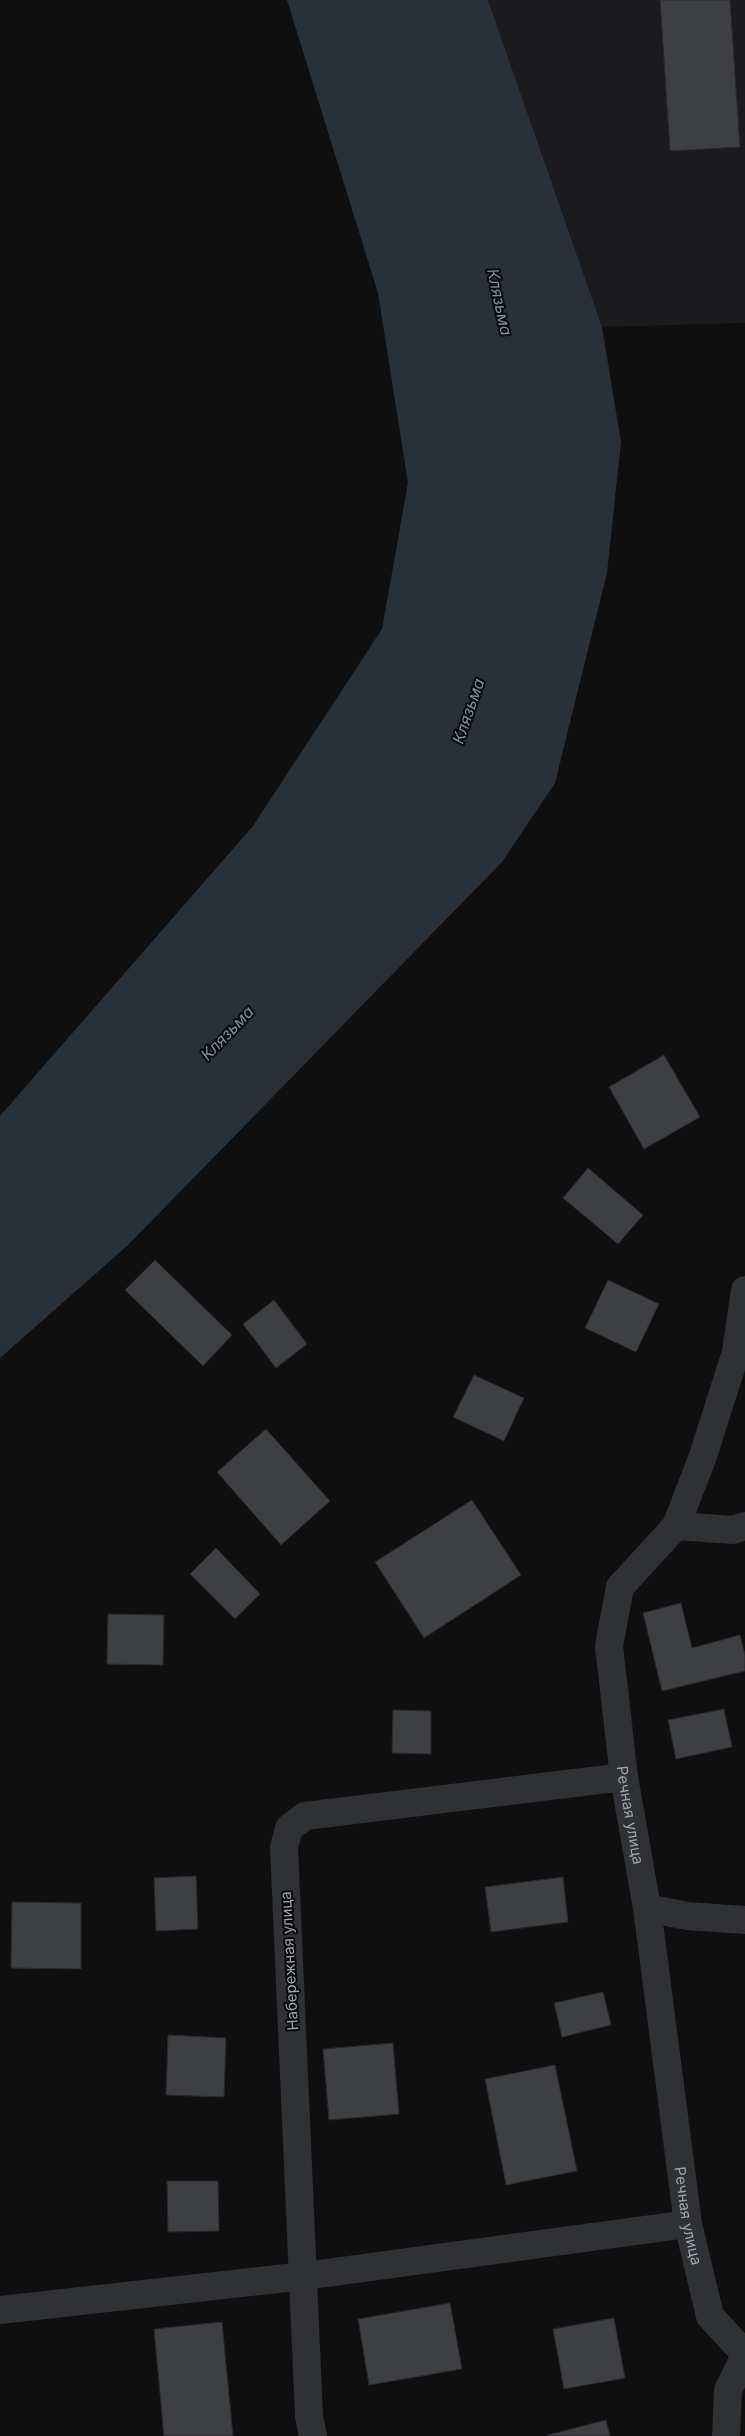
<svg xmlns="http://www.w3.org/2000/svg" width="745" height="2436" font-family="Inter,sans-serif">
<rect width="100%" height="100%" fill="#0f0f10"/>
<!-- built -->
<path fill="#1b1b1d" d="M488,0H745V323L602,327Z"/>
<!-- water -->
<path fill="#293138" d="M287,0H488L602,327L621,442L607,573L555,783L502,862L127,1246L0,1358V1116L253,826L382,629L408,483L378,293Z"/>
<!-- building -->
<path fill="#3e3f43" stroke="#29292c" d="M660,0H730L740,147L670,151Z
M664,1055L700,1117L644,1149L609,1087Z
M588,1168L643,1215L618,1244L563,1198Z
M155,1260L232,1335L203,1366L125,1290Z
M608,1280L659,1304L636,1352L585,1328Z
M274,1300L307,1344L276,1368L243,1324Z
M474,1375L524,1398L504,1441L453,1417Z
M266,1429L330,1501L281,1545L217,1472Z
M472,1500L521,1575L424,1638L375,1562Z
M216,1548L260,1594L235,1619L190,1574Z
M681,1603L692,1648L740,1635L745,1655V1671L662,1691L643,1613Z
M108,1614L164,1615L163,1665L107,1664Z
M724,1709L732,1747L676,1759L668,1720Z
M393,1710L431,1711V1754L392,1753Z
M196,1876L198,1929L156,1931L154,1878Z
M563,1877L568,1922L491,1932L485,1887Z
M12,1902L81,1903V1969L11,1968Z
M603,1992L611,2025L562,2037L554,2003Z
M168,2035L226,2038L224,2097L166,2095Z
M393,2043L399,2114L329,2120L323,2049Z
M555,2065L577,2171L506,2185L485,2079Z
M167,2181H218L219,2231L168,2232Z
M450,2303L462,2369L369,2385L358,2319Z
M614,2318L625,2378L564,2389L553,2329Z
M222,2322L233,2436H164L154,2329Z
M606,2420L610,2436H548V2435Z"/>
<g fill="none" stroke-linecap="round" stroke-linejoin="round">
<!-- minor -->
<g stroke="#303135" stroke-width="28">
<path id="s1" d="M745,1290L736,1352L703,1456L676,1526L620,1587L609,1646L624,1777L647,1908L688,2224L710,2316L745,2354"/>
<path d="M676,1526L733,1530L745,1526"/>
<path d="M647,1908L687,1916L745,1920"/>
<path d="M0,2310L304,2276L688,2224"/>
<path d="M313,2436L309,2416L284,1847L289,1828L305,1816L624,1777"/>
<path d="M726,2436L728,2390L745,2356"/>
</g>
</g>
<g text-anchor="middle" dominant-baseline="central" stroke-width="4" stroke-linejoin="round" paint-order="stroke">
<!-- street labels -->
<g font-size="15" fill="#a0a5b0" stroke="#0a0a0b">
<text stroke="none"><textPath href="#s1" startOffset="560">Речная улица</textPath></text>
<text transform="translate(289 1961) rotate(-93)">Набережная улица</text>
<text stroke="none"><textPath href="#s1" startOffset="965">Речная улица</textPath></text>
</g>
<!-- water labels -->
<g font-size="16" font-style="italic" fill="#7892ab" stroke="#0a0a0b">
<text transform="translate(500 302) rotate(78)">Клязьма</text>
<text transform="translate(468 711) rotate(-71)">Клязьма</text>
<text transform="translate(227 1033) rotate(-46)">Клязьма</text>
</g>
</g>
</svg>
